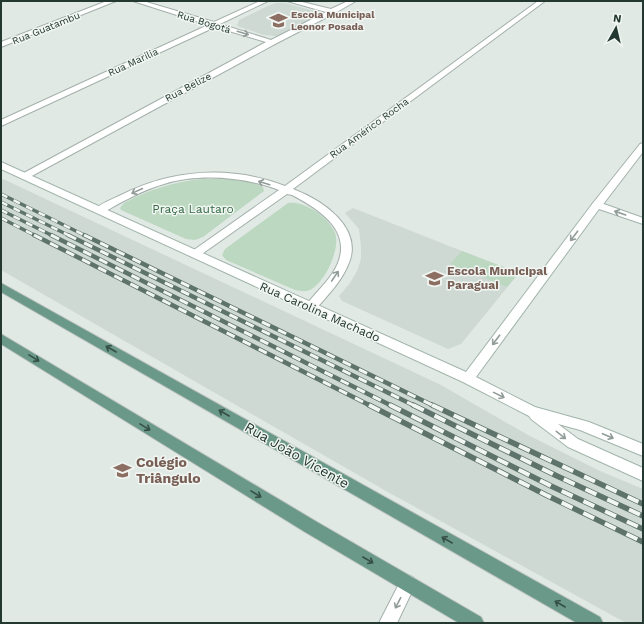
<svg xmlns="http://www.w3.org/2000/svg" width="644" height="624" font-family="'Work Sans',sans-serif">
<rect width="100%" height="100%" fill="#e1e9e5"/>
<!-- built -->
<path fill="#cfd9d3" d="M276,3H285L326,14L284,37L264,35L237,26L239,20L270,5Z
M1,178L441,385L528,435L600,471L643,489V623H626L386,491L1,270Z
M353,208L462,251L519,273L461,344L448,349L342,301L339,296L350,283L357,271L361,259V247L359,229L345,213Z"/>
<!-- green -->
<path fill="#bcd8c1" d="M202,179C221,179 245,178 263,187L264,191L203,237L195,240L186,239L121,210L120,208L124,203C150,189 174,182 202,179Z
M288,203C297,202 304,205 312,209C321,214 332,224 335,233C341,248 325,283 310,290C305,292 300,291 295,290L226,260L222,255L225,249Z
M462,251L519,273L507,287L450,264Z"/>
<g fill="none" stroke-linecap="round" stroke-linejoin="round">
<defs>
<path id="minor" d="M107,1H116L1,47V42Z
M133,1H143L214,22L260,1H268L220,24L271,40L326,12L287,1H298L331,9L348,1H356L335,13L275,44L28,178H22L20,176L22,174L266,42L215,27L1,126V120L208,25Z
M643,143V152L601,207H593L592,205L593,203L640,144Z
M408,575L414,578L416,583L397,623H379L402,578Z"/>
<path id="tertiary" d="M538,1H545L293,189C322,200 365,228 348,265C341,282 327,296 315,310H307L305,307C313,295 324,286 332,274C358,235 323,211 292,195L287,194L199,256H191L190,254L191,252L279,190C244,177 200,173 164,184C143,190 123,201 104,212L100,213L95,210C100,203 113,199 121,195C172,169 231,165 285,186Z"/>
<path id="secondary" d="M1,162L466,372L593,203H601L643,218V224L599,209L476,377L535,407L589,422L643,444V456L580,430L558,424L578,439L643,468V481L568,447L531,419L529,416L463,382L1,169Z"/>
<path id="primary" d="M1,283L600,617L603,623H577L1,292Z
M1,334L317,522L481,617L484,623H459L305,532L1,344Z"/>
</defs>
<!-- minor casing -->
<use href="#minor" stroke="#a4b0ab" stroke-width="2"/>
<!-- tertiary casing -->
<use href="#tertiary" stroke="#a4b0ab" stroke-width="2"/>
<!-- secondary casing -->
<use href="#secondary" stroke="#a1b4ab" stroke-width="2"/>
<!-- primary casing -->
<use href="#primary" stroke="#bdc3c1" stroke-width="2"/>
<!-- minor -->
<use href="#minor" fill="#fff" fill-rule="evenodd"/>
<!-- tertiary -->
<use href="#tertiary" fill="#fff" fill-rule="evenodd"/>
<!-- secondary -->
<use href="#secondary" fill="#fff" fill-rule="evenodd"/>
<!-- primary -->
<use href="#primary" fill="#6b9989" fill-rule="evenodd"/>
<defs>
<path id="rail-far2" d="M1,194L86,236
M1,202L70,236
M1,210L53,236
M1,218L36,236"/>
<path id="rail-far1" d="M34,235L371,406
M51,235L392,406
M68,235L415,406
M84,235L434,406"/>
<path id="rail" d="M369,405L546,495L643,542
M390,405L551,486L643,529
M413,405L557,476L643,516
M432,405L643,504"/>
</defs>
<!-- rail-far2 casing -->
<use href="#rail-far2" stroke="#5e736b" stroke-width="3.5"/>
<!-- rail-far1 casing -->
<use href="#rail-far1" stroke="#5e736b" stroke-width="4.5"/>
<!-- rail casing -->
<use href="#rail" stroke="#5e736b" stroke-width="5.5"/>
<!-- rail-far2 -->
<use href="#rail-far2" stroke="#f1f6f3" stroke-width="2.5" stroke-dasharray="7" stroke-linecap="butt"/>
<!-- rail-far1 -->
<use href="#rail-far1" stroke="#f1f6f3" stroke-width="3" stroke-dasharray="9" stroke-linecap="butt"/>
<!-- rail -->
<use href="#rail" stroke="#f1f6f3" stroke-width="4" stroke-dasharray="12" stroke-linecap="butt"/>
</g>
<!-- one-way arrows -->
<defs><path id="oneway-shaft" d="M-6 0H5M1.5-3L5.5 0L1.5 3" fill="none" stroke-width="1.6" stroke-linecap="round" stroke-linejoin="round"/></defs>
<g stroke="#919c98">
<use href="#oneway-shaft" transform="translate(243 33) rotate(17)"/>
<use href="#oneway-shaft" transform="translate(264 183) rotate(-163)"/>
<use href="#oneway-shaft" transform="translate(137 191) rotate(155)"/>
<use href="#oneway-shaft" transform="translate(620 213) rotate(-161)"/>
<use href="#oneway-shaft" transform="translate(574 236) rotate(127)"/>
<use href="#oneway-shaft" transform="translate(335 276) rotate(-56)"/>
<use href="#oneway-shaft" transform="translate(496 340) rotate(127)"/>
<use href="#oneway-shaft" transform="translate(499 395) rotate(26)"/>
<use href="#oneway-shaft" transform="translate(561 435) rotate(38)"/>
<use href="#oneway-shaft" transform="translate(608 436) rotate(23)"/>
<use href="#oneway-shaft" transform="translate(398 603) rotate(117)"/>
</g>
<g stroke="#355046">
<use href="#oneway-shaft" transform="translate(111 349) rotate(-150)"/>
<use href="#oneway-shaft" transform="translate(34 358) rotate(32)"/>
<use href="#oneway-shaft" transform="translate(224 413) rotate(-150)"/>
<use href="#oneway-shaft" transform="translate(145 427) rotate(31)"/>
<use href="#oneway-shaft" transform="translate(256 494) rotate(31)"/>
<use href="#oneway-shaft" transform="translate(447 540) rotate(-150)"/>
<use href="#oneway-shaft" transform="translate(368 560) rotate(30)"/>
<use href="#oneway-shaft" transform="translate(560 604) rotate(-150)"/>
</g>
<!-- icons -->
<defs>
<symbol id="school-bare" viewBox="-9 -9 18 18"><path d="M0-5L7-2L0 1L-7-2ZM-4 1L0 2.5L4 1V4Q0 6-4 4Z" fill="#8d6e63" stroke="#f1f6f3" stroke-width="2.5" paint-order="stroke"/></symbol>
</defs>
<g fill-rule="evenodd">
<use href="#school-bare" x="266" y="8" width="25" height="25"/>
<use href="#school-bare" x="422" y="266" width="25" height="25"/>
<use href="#school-bare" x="110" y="458" width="25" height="25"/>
</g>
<g text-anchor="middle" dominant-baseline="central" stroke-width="3" stroke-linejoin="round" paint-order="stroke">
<!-- far-education labels -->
<g font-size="10" font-weight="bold" fill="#785e54" stroke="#f1f6f3" text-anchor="start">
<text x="291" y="14">Escola Municipal<tspan x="291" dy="12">Leonor Posada</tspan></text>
</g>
<!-- far-street labels -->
<g font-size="10" fill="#233830" stroke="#f1f6f3">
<text transform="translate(204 22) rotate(17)">Rua Bogotá</text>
<text transform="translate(46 28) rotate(-22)">Rua Guatambu</text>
<text transform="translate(133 62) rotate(-25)">Rua Marília</text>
<text transform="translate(188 87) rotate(-28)">Rua Belize</text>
<text transform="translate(369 128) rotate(-36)">Rua Américo Rocha</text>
</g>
<!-- park labels -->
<g font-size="12" fill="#336943" stroke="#f1f6f3">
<text x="193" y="209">Praça Lautaro</text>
</g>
<!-- education labels -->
<g font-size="12" font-weight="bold" fill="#785e54" stroke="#f1f6f3" text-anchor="start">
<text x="447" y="271">Escola Municipal<tspan x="447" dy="14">Paraguai</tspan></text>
</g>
<!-- street labels -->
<g font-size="12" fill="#233830" stroke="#f1f6f3">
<text transform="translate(320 312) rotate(24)">Rua Carolina Machado</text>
</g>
<!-- near-street labels -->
<g font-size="14" fill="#233830" stroke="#f1f6f3">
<text transform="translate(297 455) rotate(30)">Rua João Vicente</text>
</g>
<!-- near-education labels -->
<g font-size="14" font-weight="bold" fill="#785e54" stroke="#f1f6f3" text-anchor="start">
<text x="136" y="462">Colégio<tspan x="136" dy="16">Triângulo</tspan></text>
</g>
</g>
<!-- border -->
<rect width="644" height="624" fill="none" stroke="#233830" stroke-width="4"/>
<!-- north arrow -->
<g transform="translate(616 28) rotate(8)" stroke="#f1f6f3" stroke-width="3" paint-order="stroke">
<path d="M0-3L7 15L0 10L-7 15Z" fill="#233830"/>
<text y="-6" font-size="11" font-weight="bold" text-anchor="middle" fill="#233830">N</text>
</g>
</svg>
